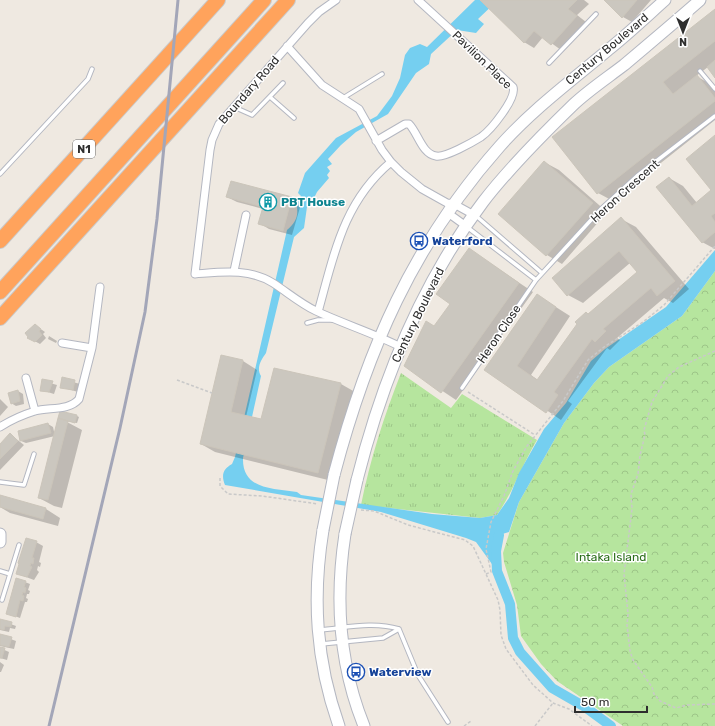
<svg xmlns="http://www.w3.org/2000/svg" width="715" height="726" font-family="Rubik,sans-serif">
<defs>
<pattern id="grass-tufts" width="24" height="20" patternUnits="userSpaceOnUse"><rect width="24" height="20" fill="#b6e59e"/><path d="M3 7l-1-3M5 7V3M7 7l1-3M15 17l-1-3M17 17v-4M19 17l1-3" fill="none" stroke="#9dc588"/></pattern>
<pattern id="park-crowns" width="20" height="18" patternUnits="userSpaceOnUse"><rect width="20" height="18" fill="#b6e59e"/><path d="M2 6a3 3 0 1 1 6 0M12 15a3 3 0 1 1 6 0" fill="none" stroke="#9dc588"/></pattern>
</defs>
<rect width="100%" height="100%" fill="#efe9e1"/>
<!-- grass -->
<path fill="url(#grass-tufts)" d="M401,373L451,408L462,394L537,440C522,465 513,492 497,515L480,518L361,505C370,460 384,416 401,373Z"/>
<!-- park -->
<path fill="url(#park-crowns)" d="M715,271V726H623L557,681L541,664L521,636L517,605L504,562L503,553L519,502L564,423L594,383L609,367L682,316Z"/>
<!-- water -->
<path fill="#75cff0" d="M475,0H498L478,19L484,24L476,33L457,30L431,54L429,64L416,73L388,114L356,132L341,145L328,159L332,164L327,167L330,171L327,175L329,178L317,192L312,202L307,207L304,228L294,237L266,353C261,360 256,368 261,376L243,458C242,490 273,488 297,492L301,495L432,514L480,518L497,515L509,498L519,473L544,429L566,403L591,361L605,349L666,307L715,250V271L682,316L609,367L594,383L564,423L519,502L509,532L499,535L496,551L497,571L476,542L466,538L381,512L225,485C221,475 223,469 232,464L235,457L287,230C297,221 299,215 296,202L301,196L298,193L305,173L336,138L377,116L392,96L400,78L405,55L410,48L420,44L427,47Z"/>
<!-- shadow -->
<path fill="#0003" d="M481,0H584L589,4L577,15L586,22L561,50L543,37L534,48L524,42Z
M604,0H651L632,22L623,17Z
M715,10V76L708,67L696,76L712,85L715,89V120L613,201L598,193L553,137Z
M715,136V249L702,242L669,178L683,186L697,203L713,190Z
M544,162L559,170L607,212L562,264L547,255L499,214Z
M227,197L291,198L301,204L292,235L269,229L259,223L263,209L237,202Z
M621,219L636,227L689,289L673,303L664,298L617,338L620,340L610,350L607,348L568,401L572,404L561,420L486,369L537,295L570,316L531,375L538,380L586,313L589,314L638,272L630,263L583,303L568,295Z
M469,249L533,292L456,400L405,366L451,304Z
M35,325L45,332L43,334L46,338L40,344L29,338Z
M49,336L57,341L56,343L48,339Z
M243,361L257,370L246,417L262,421L274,370L341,384L355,392L332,481L215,452L201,444Z
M63,379L80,384L78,392L61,387Z
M43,381L57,385L54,394L41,390Z
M18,391L23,394L24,404L16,406L11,403L9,393Z
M0,399L8,407L0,416Z
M77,416L79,417L77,423L65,421L82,430L62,508L54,506L39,498L55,436L26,443L21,441L48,424L53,427L55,436L63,420L59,418Z
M10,434L24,445L0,470V445Z
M0,496L46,509L60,518L58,526L10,513L0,507Z
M36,542L43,546L39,562L41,563L40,567L38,566L37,570L39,572L34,580L18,574Z
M25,582L30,584L28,590L30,591L29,594H27L26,598L28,599L27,602H25L20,618L7,613Z
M0,620L16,626L15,629L10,628L9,632L0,630Z
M0,635L16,641L14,649L0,646Z
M0,648L9,652L7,660L0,658Z
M0,662L4,665L1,672H0Z"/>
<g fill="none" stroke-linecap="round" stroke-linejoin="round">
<!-- canal -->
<path stroke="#75cff0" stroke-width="10" d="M499,535L496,551L497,571L510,604L513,638L520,652L552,688L585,707L611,726"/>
</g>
<!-- building -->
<path fill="#cbc7bf" stroke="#cbc5ba" d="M480,0H577L568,9L577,16L551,45L534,31L524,43Z
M604,0H637L622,18Z
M715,9V41L663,82L673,94L697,75L715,98V101L597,194L552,137Z
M715,60V78L707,67Z
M715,135V213L711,216L715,222V232L702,243L656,187L669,177L692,206L711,190L686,159Z
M544,161L593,203L546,256L498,214Z
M231,181L292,197L283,231L258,224L263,207L226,197Z
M621,217L675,281L657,296L651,288L603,329L606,331L595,342L592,339L554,392L558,395L546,413L484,370L537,294L556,307L517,366L537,380L577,324L575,322L586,312L588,314L637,272L619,251L567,296L552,278Z
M469,248L519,283L441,393L404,366L426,321L434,326L450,304L436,294Z
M35,324L41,329L39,331L42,335L35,342L27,338L28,337L25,333Z
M221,355L243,360L231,412L261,419L274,368L341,383L318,473L200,444Z
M62,377L75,380L73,390L60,388Z
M42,379L53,381L49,392L40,391Z
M18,390L20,401L11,404L8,393Z
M60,411L77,415L75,423L58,418Z
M58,418L68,421L48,500L38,498Z
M48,423L51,433L20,441L18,431Z
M10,433L18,441L0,459V444Z
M0,495L46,508L43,519L0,507Z
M26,538L37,541L32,558H34L33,564L31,563L30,566L32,567L27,577L16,574L19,564L18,563Z
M16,578L26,581L24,587L26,588L25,593L23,592L22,595L24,596L23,601L20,600L16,617L6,614Z
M0,619L12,622L11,627L5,626L4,630L0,629Z
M0,634L12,637L9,647L0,645Z
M0,647L5,648L2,658H0Z"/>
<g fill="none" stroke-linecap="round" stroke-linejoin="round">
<defs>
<path id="lane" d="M549,63L596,14
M700,71L715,89
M270,97L294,118
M343,98L382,74
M234,107L252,115L283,83
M0,174L88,79L92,69
M475,215L542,273
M467,227L536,280
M307,323L318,320H332
M462,388L536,280L602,208L637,176L715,116
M0,482L24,485L34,454
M0,571L10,574
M2,600L19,545
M399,629L418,675L448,722
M319,630C345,628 373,621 399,629
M321,644L383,638L399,629"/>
<path id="street" d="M336,0L319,12L308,23L219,124L212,140L210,150L195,274C222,272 249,268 273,283C287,292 301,304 316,311C344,324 373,333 401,347
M287,46L322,85L359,109L382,150L391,162L401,172L422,189L447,203L454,204L474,215
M376,141L405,124H409C418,133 422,154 436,156C445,158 473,142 481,137C491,130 517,98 513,87L418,0
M448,209V213L466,226
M234,271L246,215
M318,312C334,255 343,202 391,162
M62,343L92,348
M26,378L35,411
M0,427C11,420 22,415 35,411C49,407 69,411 79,399L92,348L100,287"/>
<path id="secondary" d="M334,475C367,350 413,244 500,146C532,110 571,81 608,50C628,34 646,17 665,0
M357,480C382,381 421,284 483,202C510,167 542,135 574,104C589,90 607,78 624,65C650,43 675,22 700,0
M323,530C312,598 316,661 339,726
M0,534V542
M345,534C335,599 339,664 364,726"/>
<path id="highway" d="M0,241L218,0
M0,292L264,0
M0,318L288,0"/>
</defs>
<!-- lane casing -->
<use href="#lane" stroke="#b4b7c1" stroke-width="5.5"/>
<!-- street casing -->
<use href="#street" stroke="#b4b7c1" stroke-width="9"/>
<!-- secondary casing -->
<use href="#secondary" stroke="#b4b7c1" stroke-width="13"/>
<!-- highway casing -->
<use href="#highway" stroke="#c9c9c9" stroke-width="16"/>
<!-- path -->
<path stroke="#c9c9c9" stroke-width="1.5" stroke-dasharray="3 2" stroke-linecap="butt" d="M715,351L679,367L668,376L652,402L644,430L645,435L640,455L638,474L631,494L632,509L624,574L628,614L627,625L630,651L633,660L652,687L654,694L660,701L676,708L687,705L715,704
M177,380L212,393
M468,392L535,435
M220,478V486L228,494L262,496L318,504
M361,510L374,511L408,525L465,540L473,546L498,600L500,610L501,635L506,649L533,685L553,703L569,709L592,726
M486,574L491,572L486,549L491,522L504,496L513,471L527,446L563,401L588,360L604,347L643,322L664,305L715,246
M464,726L471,721
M535,726L553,703"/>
<!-- lane -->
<use href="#lane" stroke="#fff" stroke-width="3.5"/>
<!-- street -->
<use href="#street" stroke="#fff" stroke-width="7"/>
<!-- secondary -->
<use href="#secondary" stroke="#fff" stroke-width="11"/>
<!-- highway -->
<use href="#highway" stroke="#ffa35c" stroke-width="14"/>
<!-- rail -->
<path stroke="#a3a6b8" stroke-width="3" d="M49,726L120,428L145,312L157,219L178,0"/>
<defs>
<path id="secondary-bridge" d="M323,530L334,475
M345,534L357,480"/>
</defs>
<!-- secondary-bridge casing -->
<use href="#secondary-bridge" stroke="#b4b7c1" stroke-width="13" stroke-linecap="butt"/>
<!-- secondary-bridge -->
<use href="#secondary-bridge" stroke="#fff" stroke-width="11"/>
</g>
<!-- icons -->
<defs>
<symbol id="building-ring" viewBox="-11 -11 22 22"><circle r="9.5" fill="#fff" stroke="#0f9aa8" stroke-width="1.5"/><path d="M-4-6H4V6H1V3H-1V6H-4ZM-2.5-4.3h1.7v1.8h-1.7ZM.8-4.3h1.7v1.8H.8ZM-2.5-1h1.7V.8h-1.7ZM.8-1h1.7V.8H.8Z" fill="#0f9aa8"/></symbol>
<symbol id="bus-ring" viewBox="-11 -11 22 22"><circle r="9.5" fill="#fff" stroke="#1a4fb4" stroke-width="1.5"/><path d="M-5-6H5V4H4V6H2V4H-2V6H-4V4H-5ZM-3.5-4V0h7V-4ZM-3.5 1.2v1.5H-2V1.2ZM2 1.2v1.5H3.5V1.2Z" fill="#1a4fb4"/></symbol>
</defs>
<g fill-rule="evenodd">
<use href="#building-ring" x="258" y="192" width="20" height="20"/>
<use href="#bus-ring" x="409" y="231" width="20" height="20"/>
<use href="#bus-ring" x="346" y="662" width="20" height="20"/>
</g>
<g text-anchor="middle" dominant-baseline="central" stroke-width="3" stroke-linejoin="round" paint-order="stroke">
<!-- shield labels -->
<rect fill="#fff" stroke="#6d6d6d" stroke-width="1" x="73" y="140" width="22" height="18" rx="3"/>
<g font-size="11" font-weight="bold" fill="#2e2e2e">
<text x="84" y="149">N1</text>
</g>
<!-- street labels -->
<g font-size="12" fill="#2e2e2e" stroke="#fff">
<text transform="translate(607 49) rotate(-40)">Century Boulevard</text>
<text transform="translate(482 60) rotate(44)">Pavilion Place</text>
<text transform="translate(249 90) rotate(-49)">Boundary Road</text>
<text transform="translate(625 191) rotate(-42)">Heron Crescent</text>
<text transform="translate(418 315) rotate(-64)">Century Boulevard</text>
<text transform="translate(499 334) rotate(-56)">Heron Close</text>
</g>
<!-- culture labels -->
<g font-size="12" font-weight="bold" fill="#0d838f" stroke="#fff" text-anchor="start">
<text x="281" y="202">PBT House</text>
</g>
<!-- transit labels -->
<g font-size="12" font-weight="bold" fill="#164399" stroke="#fff" text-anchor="start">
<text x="432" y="241">Waterford</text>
<text x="369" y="672">Waterview</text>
</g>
<!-- park labels -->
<g font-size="12" fill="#2c6e1b" stroke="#fff">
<text x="611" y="557">Intaka Island</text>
</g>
</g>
<!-- north arrow -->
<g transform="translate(683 32) rotate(180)" stroke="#ffffff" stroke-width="3" paint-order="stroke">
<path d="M0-3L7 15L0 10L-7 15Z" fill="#2e2e2e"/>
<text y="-6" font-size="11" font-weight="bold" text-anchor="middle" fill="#2e2e2e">N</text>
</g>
<!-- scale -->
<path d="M575 706v6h72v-6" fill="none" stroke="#2e2e2e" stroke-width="2"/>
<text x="581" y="706" font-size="12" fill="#2e2e2e" stroke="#ffffff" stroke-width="3" paint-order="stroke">50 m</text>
</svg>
